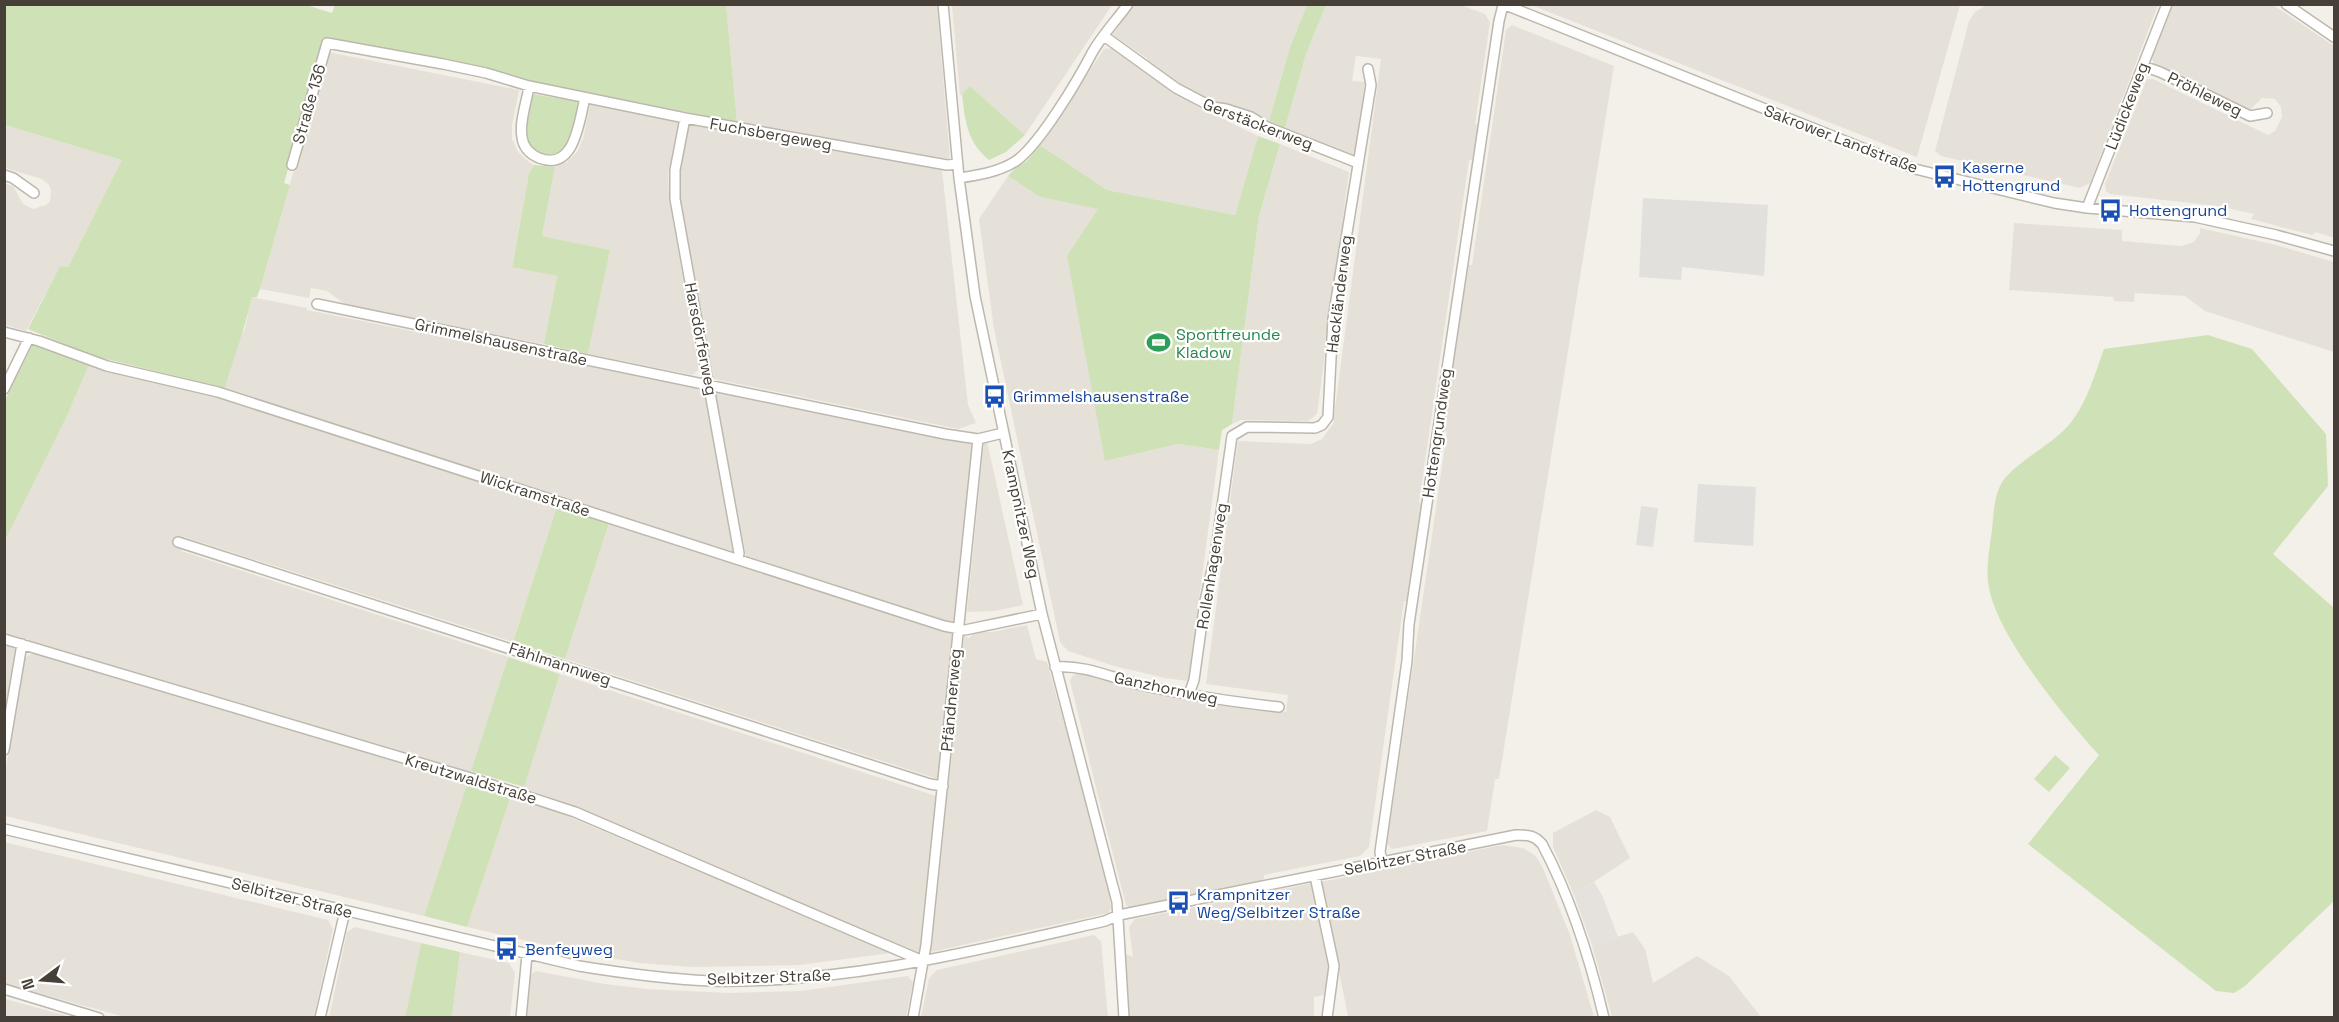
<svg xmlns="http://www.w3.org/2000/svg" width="2339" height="1022" font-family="'Space Grotesk',sans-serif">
<rect width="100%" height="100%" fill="#f3f0e9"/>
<!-- residential -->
<path fill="#e6e1d8" d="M1988,4L2158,5L2090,183L2080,188L1941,156L1935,151L1969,21L1975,12Z
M726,5H937L950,159L737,123Z
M952,5H1112L1025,135L970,86L960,96Z
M1134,5H1307L1290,47L1269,121L1213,103L1181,86L1146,63L1148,59L1113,35Z
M1326,5H1461L1485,14L1490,22L1475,124L1478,125L1472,160H1469L1419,502L1422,504L1408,601H1404L1369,847L1360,856L1264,875L1263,882L1129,908L1126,905L1102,812L1070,681L1072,676L1078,673L1166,696L1286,712L1288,695L1206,684L1238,441L1311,444L1322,439L1333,424L1381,59L1356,56L1352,81L1365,82L1355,156L1285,128L1306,54Z
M1531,5H1960L1917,157Z
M2173,5H2273L2334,46V238L2316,232L2312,235L2251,219L2254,214L2218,206L2110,194L2106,191L2105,184L2147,79H2153L2268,135L2275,131L2282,117L2281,107L2275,99L2262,98L2251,109H2246L2154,64L2152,58Z
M1512,25L1614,66L1499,779H1495L1487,831L1392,849L1387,844L1447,432L1444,431L1468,265H1472L1506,30Z
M1111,48L1196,106L1258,136L1235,215L1107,190L1040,145L1104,49Z
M328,52L519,90L512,125V139L518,152L529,162L534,165L529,173L512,266L557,276L544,344L360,309L345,304L327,291L311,288L309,298L260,289Z
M590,104L678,122L668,173L669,199L699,369L693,375L588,354L609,250L542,236L555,167L567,162L577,152L583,139Z
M5,125L123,160L68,267L60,266L26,331L5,325L4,183L13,186L23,204L33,209L46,205L50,201L51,190L49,185L42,179L5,168Z
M689,125L942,170L968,405L976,423L958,429L714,379L680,197L679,175Z
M1280,144L1349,172L1317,414L1308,421L1241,420L1232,424L1259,216Z
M1008,176L1040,197L1099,208L1105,461L1178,444L1219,450L1188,681L1165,678L1114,666L1068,651L1060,642L994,329L979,219Z
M2014,223L2122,230V241L2181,246L2194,242L2200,233V228L2276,245L2334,262V352L2205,311L2185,296L2135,293L2134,302L2114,301L2113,297L2009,290Z
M252,297L307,308V310L704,389L733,553L225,388L238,342L245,328Z
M89,365L222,397L557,506L513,642L184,537L181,551L508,657L471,772L5,633L4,540L67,416Z
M715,392L973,444L954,624L746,557Z
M984,441H987L1023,605L995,611L967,612Z
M609,523L953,634L938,779L565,659Z
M1027,625L1036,659L1047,662L1107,877L1111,909L1108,913L931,952L964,636L969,638L975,632H992Z
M5,645L16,648L5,721Z
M33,653L240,713L467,784L424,916L5,816V774L23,659Z
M560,674L936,796L920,953L580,808L523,788Z
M510,796L539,804L891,953L800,965L693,967L639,963L571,951L467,927Z
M1596,810L1610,817L1630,858L1574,895L1553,847V833Z
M4,842L328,920L333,929L314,1017H125L5,984Z
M1502,845L1523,848L1536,856L1543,868L1570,935L1594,1017H1341L1348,1016L1321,882Z
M1313,883L1331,967L1329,994L1314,997V1017H1129L1126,954L1133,957L1129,927L1135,919Z
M355,927L421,943L405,1017L329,1018L347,932Z
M1633,932L1645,949L1653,983L1697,956L1729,976L1761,1017H1612L1592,945Z
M1094,935L1101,941L1108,1017H921L929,978L937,970Z
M460,952L509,963L515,973L510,1017H452Z
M536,971L605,984L647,989L728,993L801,991L908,976L913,982L906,1017L524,1018L529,976Z
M5,999L71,1017H5Z"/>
<!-- industrial -->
<path fill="#e5e2de" d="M1594,882L1602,895L1618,937L1592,945L1574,895Z"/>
<!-- green -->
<path fill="#cfe2b7" d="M303,4L332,13L335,4L726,5L737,122L326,41L284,183L290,185L260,289L257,297H252C245,328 234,357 225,388L94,356L28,329L60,266L68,267L122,160L5,125L4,5Z
M1307,5H1326L1306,54L1285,128L1269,121L1290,47Z
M970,86L1025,135L1006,152L989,160C967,142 965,121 962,94Z
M533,94L580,102L571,144L556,157C515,154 528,122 533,94Z
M1258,136L1280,144L1259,216L1232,424L1222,430L1219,450L1178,444L1105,461L1067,256L1098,209L1040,197L1008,176L1015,168L1027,161L1040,145L1107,190L1235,215Z
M534,165L555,167L542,236L610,250L588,354L544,344L557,276L512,267L529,173Z
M2208,335L2252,349L2326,434L2328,486L2273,554L2334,608V901L2245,986L2234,993L2216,991L2028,844L2099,755C2065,718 1998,637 1989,588C1985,570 1990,547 1992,529C1994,512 1994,490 2006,477C2023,458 2049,446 2067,427C2086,406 2094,376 2104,349Z
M34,342L89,365L67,416L5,540V400Z
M557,506L609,523L565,659L513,642Z
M508,657L560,674L524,787L471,771Z
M2055,755L2070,768L2049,792L2034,779Z
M467,784L510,798L467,927L424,916Z
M421,943L460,952L452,1017H405Z"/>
<!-- parking -->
<path fill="#e2e0dd" d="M1643,198L1768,205L1764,276L1682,267L1681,280L1639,277Z
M1698,484L1756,487L1753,546L1694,542Z
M1641,506L1658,508L1653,547L1636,545Z"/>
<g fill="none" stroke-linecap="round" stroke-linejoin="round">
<defs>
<path id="minor" d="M943,4L959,178L975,296L1042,614L1117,902L1124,1018
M1503,4L1915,169L2054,203L2087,208L2195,217L2276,235L2334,251
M2286,4L2334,37
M1104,36L1176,88L1212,107L1226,109L1251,117L1267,127L1358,163
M2143,66L2160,72L2250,116L2267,113
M529,86C527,101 519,122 522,137C523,147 530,154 539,158C575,172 579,121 585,98
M685,118L675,170V199L739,553L738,559
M292,165L327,43L443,64L486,73L529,86L685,118L947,165L958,164
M4,175L13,178L34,193
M959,178C979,175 999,172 1016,161C1040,144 1078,80 1092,53C1102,35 1116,21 1128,4
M2087,208L2167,4
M317,304L945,434L978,439L1003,433
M4,332L39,341L107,366L218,392L944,626L965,630L1042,614
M4,389L29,338
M178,542L930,784L943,786
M4,639L474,779L575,812L923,961
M1055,667C1087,664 1118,681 1150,687C1192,696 1235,702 1279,707
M1189,694L1194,680L1205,601L1215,556L1232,436L1247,427L1315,428L1322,425L1328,417L1333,319L1371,85L1368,69
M4,750L22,644
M4,829L579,966C622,973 666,979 710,981C844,984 975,951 1105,921L1119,915L1516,835C1528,835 1534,835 1542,844C1571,898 1590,959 1604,1018
M1382,862L1380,852L1407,661L1409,624L1499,21L1503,5
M1315,876L1334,966L1327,1018
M4,989L99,1018
M320,1018L345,911
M521,1018L527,955
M913,1018L926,945L978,439"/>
</defs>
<!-- minor casing -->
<use href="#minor" stroke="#bdb7ad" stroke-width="12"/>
<!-- minor -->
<use href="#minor" stroke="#fff" stroke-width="9"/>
</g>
<!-- icons -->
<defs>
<symbol id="bus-bare" viewBox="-9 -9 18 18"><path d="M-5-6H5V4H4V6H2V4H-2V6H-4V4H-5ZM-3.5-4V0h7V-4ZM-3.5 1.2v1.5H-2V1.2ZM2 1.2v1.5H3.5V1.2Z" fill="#1a4fb4" stroke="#fff" stroke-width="2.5" paint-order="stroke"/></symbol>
<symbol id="stadium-bare" viewBox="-9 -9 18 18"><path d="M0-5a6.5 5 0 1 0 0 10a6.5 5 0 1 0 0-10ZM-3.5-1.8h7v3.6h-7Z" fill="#2e9e5b" stroke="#fff" stroke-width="2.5" paint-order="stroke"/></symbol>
</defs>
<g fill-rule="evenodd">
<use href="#bus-bare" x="1928" y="160" width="33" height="33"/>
<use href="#bus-bare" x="2094" y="194" width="33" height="33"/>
<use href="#stadium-bare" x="1142" y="326" width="33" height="33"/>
<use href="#bus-bare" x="978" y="380" width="33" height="33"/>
<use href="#bus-bare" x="1162" y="886" width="33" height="33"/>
<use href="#bus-bare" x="490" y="932" width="33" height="33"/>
</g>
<g text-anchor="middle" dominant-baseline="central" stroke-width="4.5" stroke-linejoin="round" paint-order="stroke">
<!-- street labels -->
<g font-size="16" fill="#464038" stroke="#fff">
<text transform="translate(2205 94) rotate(26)">Pröhleweg</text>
<text transform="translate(309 104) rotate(-74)">Straße 136</text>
<text transform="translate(2127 106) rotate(-69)">Lüdickeweg</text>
<text transform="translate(1258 124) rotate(21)">Gerstäckerweg</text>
<text transform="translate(771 134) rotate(10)">Fuchsbergeweg</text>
<text transform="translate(1841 139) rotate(21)">Sakrower Landstraße</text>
<text transform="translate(1339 294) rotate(-83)">Hackländerweg</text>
<text transform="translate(701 339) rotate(79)">Harsdörferweg</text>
<text transform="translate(501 342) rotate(12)">Grimmelshausenstraße</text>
<text transform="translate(1437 433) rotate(-82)">Hottengrundweg</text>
<text transform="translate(535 494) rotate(18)">Wickramstraße</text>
<text transform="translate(1021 514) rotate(78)">Krampnitzer Weg</text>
<text transform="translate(1212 566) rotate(-81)">Rollenhagenweg</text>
<text transform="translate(560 664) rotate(18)">Fählmannweg</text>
<text transform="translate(1166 688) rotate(12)">Ganzhornweg</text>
<text transform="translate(951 700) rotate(-85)">Pfändnerweg</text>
<text transform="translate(471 779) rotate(17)">Kreutzwaldstraße</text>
<text transform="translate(1405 858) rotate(-11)">Selbitzer Straße</text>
<text transform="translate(292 898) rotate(14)">Selbitzer Straße</text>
<text transform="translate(769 977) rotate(-2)">Selbitzer Straße</text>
</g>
<!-- transit labels -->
<g font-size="16" fill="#164399" stroke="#fff" text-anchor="start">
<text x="1962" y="167">Kaserne<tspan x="1962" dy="18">Hottengrund</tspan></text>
<text x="2129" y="210">Hottengrund</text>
<text x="1013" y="396">Grimmelshausenstraße</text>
<text x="1197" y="894">Krampnitzer<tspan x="1197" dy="18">Weg/Selbitzer Straße</tspan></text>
<text x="525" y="949">Benfeyweg</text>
</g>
<!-- leisure labels -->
<g font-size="16" fill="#27864d" stroke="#fff" text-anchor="start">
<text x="1176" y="334">Sportfreunde<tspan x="1176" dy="18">Kladow</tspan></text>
</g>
</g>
<!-- border -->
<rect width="2339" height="1022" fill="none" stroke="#464038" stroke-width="12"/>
<!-- north arrow -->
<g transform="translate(42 980) rotate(254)" stroke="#ffffff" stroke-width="4.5" paint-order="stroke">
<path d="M0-4.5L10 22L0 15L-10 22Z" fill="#464038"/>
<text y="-9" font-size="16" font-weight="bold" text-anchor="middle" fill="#464038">N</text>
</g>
</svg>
